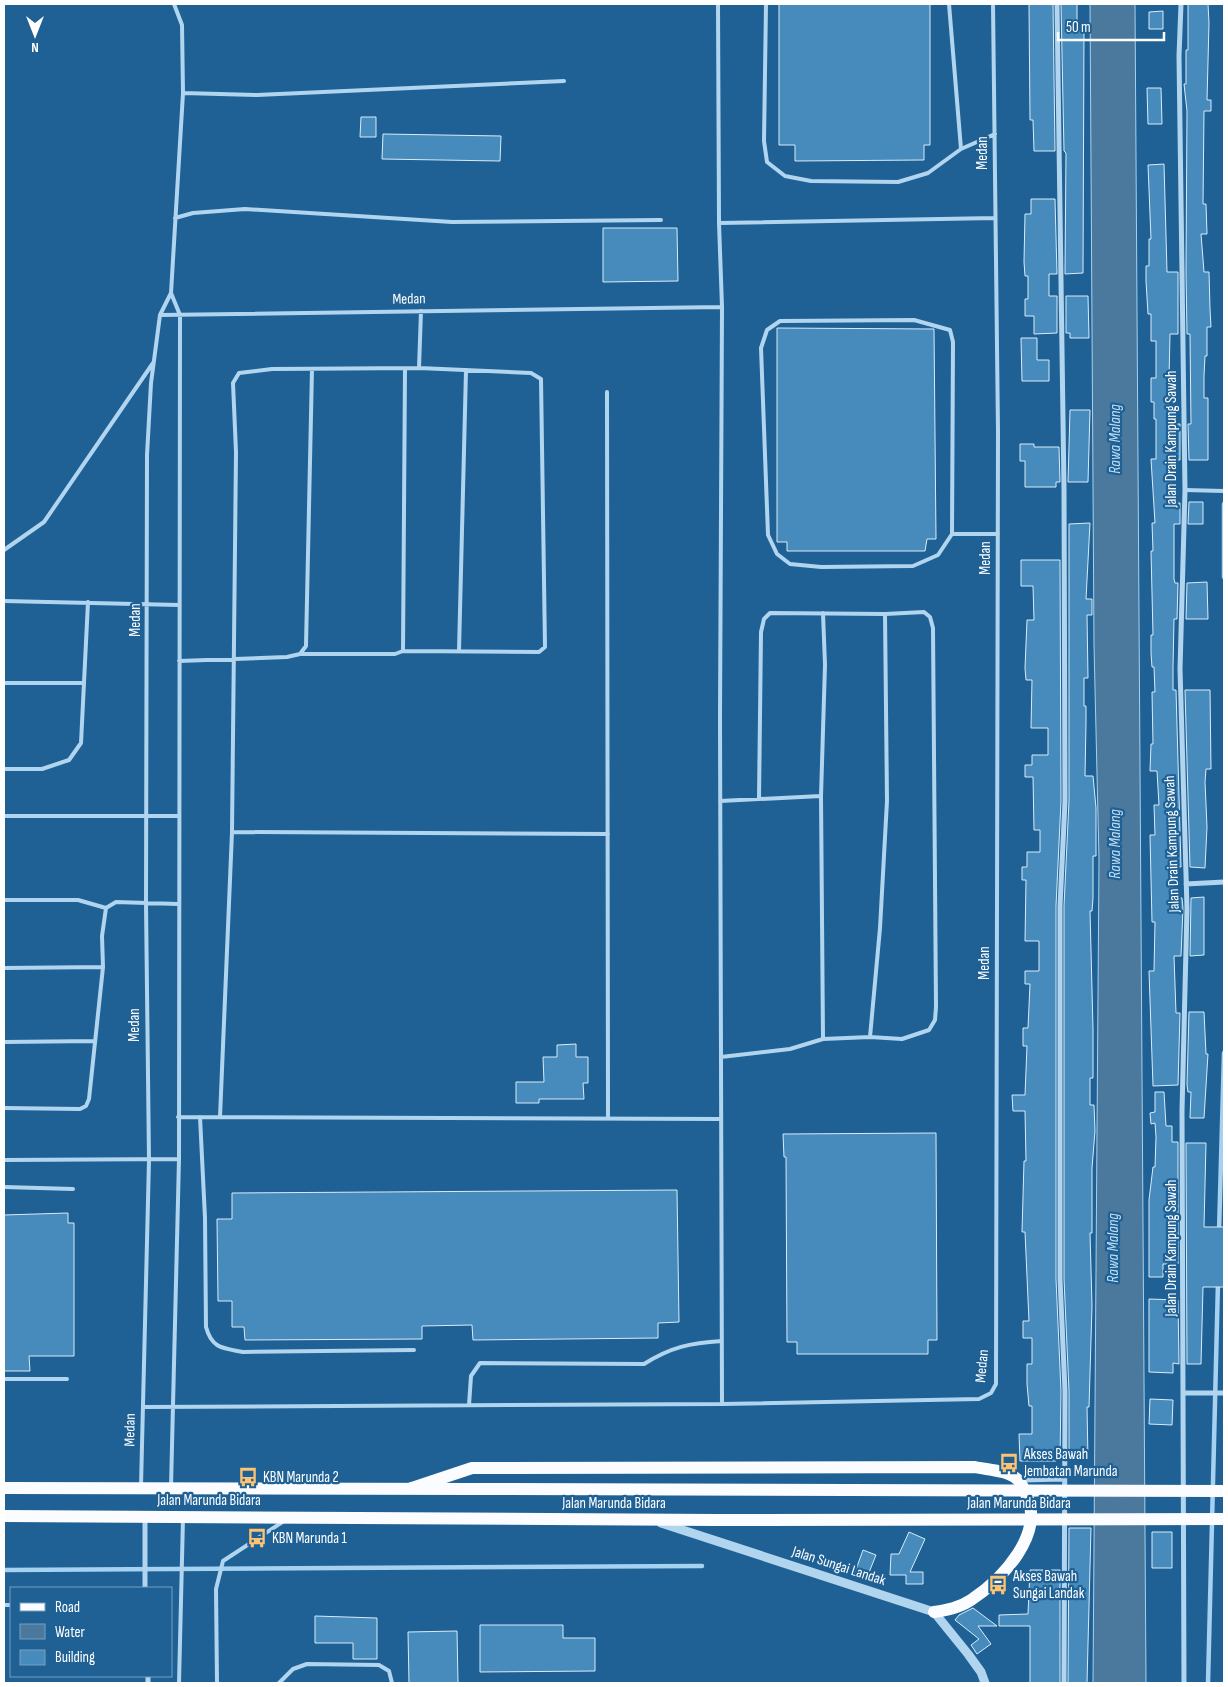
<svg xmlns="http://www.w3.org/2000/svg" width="1228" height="1687" font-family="'Sofia Sans Condensed',sans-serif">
<rect width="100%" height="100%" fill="#1f6195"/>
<!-- water -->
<path fill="#4b799d" stroke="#a6d1f0" d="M1090,4H1135L1146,1683H1093L1099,859L1094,645Z"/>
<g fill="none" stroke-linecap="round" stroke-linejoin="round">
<!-- stream -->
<path stroke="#a6d1f0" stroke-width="4.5" d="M1224,504V577
M1219,1232L1224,1053
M4,1570L702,1566
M1208,1683L1218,1282"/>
</g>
<!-- building -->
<path fill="#478abc" stroke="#d8ecfa" d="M779,4H930V145H924V160L795,161V145H779Z
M1029,4H1053L1055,151H1034L1033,120H1030Z
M1061,4H1077V28H1084L1083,273L1065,274L1066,153L1064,151Z
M1188,4H1208L1209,23L1207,100H1211V111H1204L1203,204H1206L1207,234H1201L1204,272H1209L1210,309L1211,327H1207V356H1205L1204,376V398H1208V460H1189L1188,424H1191L1190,334H1187L1186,272L1187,111L1184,84H1186V50H1188Z
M1163,11V29H1149V12Z
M1147,88H1161L1162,124H1148Z
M361,117H376V137H360Z
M383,134L501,136L500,161L382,159Z
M1164,164L1167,272H1178V334H1170L1168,424H1180V460H1171L1172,503H1180V524H1174V579L1175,583H1178L1177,619H1174L1173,667V690H1176L1181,867L1173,866V898H1182L1183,908L1181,956H1174L1176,1013H1180L1178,1085L1153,1086L1149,971H1154L1155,922H1152L1150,835H1155L1154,805H1159L1157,771H1150L1151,744H1153L1152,692H1155L1154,667H1152L1151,653V635H1153L1151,551H1153L1152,523H1155L1151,459H1156V419H1154V402H1151V378H1156V341H1151V314H1148L1146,281V266H1149V239H1151L1148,165Z
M1031,199H1055L1057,274H1049V296H1057V333L1034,334V316H1025V299H1028V276H1025L1024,262L1025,214H1031Z
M603,228H677L678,281L603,282Z
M1066,296H1088L1089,338H1070V333H1066Z
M777,328L934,329L936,539H927L925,551H787V542H777Z
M1021,338H1037V360H1049V381H1022Z
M1070,410H1090L1088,482H1068Z
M1020,444H1034V447H1059L1060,482H1056V487H1025V461H1020Z
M1189,502H1203V524H1188Z
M1090,523L1086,599H1092V615H1087L1088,678H1084V706H1086V723L1085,776H1093L1096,808V856H1093V898L1092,911H1090L1093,1029V1078H1090V1105H1094L1095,1131L1092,1168V1233H1090L1092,1306L1089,1407H1087L1088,1459H1069V1391L1064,1279V906L1069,801V524Z
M1021,560H1060L1061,801L1056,906V1279L1061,1391L1060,1459H1056V1461H1020L1019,1434H1032V1406H1029L1027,1384V1364H1032V1338H1023V1321H1029L1025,1232H1022L1024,1161H1026L1025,1111H1013L1012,1095H1025L1027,1046H1023V1028H1028L1030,984H1025V971H1039V941H1025L1026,880H1022V867H1027V852H1040V830H1034L1033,777H1025V765H1032V755H1048V728H1031L1032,680H1026L1025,668L1027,620H1034L1033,586H1021Z
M1207,582L1208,619H1186L1187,583Z
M1185,690H1210L1211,769H1206L1205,782L1207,827L1205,868L1190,867Z
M1204,897V955L1190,956L1191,898Z
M1189,1012H1204L1206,1054H1208L1204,1118H1190L1191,1092H1188L1187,1085Z
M576,1044V1057H588V1083H583L584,1099H539V1103H516V1082H544L543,1057H557V1045Z
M1155,1092H1164L1166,1126H1172V1142H1178V1264H1163V1277H1149V1200L1153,1167H1155L1156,1137L1155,1123L1151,1124L1150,1113L1155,1112Z
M936,1133L937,1340H928V1354H797V1342H787L786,1157H784L783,1134Z
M1186,1143H1206L1204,1227H1224V1287H1203L1201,1364H1187Z
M677,1190L679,1322L658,1323V1338L473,1340L472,1325L422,1326V1339L245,1340L244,1327H232V1301H218L217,1219H232V1193Z
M68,1213V1223H74V1356H29L30,1371H4V1215Z
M1149,1299L1178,1300L1179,1364L1173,1363V1373L1149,1372Z
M1150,1399L1173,1400L1172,1425L1149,1424Z
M1069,1528H1091L1087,1683H1068Z
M909,1532L925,1539L910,1572H923V1584H906V1575H890L891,1554H899Z
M1152,1532H1172V1568H1152Z
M863,1550L876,1555L866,1580L854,1575Z
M1030,1570H1060V1683H1030V1626H999V1615L1028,1614Z
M973,1608L997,1626H978L991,1644L977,1654L971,1645L979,1639L955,1620L959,1615Z
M315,1616L377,1618V1659H353V1643H315Z
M480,1625H563V1638H595V1671L480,1672Z
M457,1631L458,1683H409L408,1632Z"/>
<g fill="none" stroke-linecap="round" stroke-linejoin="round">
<!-- service -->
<path stroke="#b2d5ef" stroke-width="4" d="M718,4L719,223L722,307
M766,4L764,141L767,162L785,176L811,181L898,182L928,173L961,149L995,134
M949,4L961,149
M183,93L257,95L564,81
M175,218L193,213L245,209L452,222L661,220
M719,223L995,218
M171,293L180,315L179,1159L171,1487
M160,315L722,307L720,718L722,1404L979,1399L991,1393L996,1384L998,431L993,4
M914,320L950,330L953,342L952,534L938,555L913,566L821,567L790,564L777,554L768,535L761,348L767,330L780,321Z
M607,392L608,1118
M1185,490L1224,491
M952,534H998
M4,550L44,522L153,363
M4,601L179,605
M403,651L539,652L545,647L541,379L531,373L419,368
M459,651L466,370
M300,654H395L403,651L405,369
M179,661L287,657L300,654L306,646L312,369
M4,683H84
M4,769H42L69,760L81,743L88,602
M821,796L823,1039
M720,801L821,796L825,665L823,613
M4,816H178
M232,832L608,834
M4,900H78L106,908
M4,968L103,967
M870,1037L902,1039L929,1030L935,1020L936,1007L933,628L930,617L924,612L885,614
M4,1042L95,1041
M721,1057L790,1049L823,1039L870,1037L880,928L887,801L885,614L770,613L764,619L761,632L759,799
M4,1108L80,1109L86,1106L89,1099L103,967L102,936L106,908L116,902L178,904
M178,1117L721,1119
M200,1117L205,1218L206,1327C212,1349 223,1348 243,1352L414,1350
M220,1117L232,832L236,452L233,383L239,373L272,369L419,368L421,311
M4,1160L179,1159
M4,1187L73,1189
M4,1379H67
M469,1405L471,1376L480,1363L644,1364C671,1347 690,1343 722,1341
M143,1407L722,1404
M141,1486L149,1160L146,904L147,455L151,383L160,315L171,293L183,93L182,25L174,4
M4,1605H11
M179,1683L183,1518
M217,1683L216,1589L223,1561L284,1521
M279,1683L293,1669L307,1664L379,1665L389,1671L392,1683"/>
<!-- minor -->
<path stroke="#b2d5ef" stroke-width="5" d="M1057,4L1064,488L1065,801L1060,906V1279L1065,1391L1064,1683
M1181,4L1179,56L1185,490L1180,669L1187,908L1182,1111L1184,1683
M1186,884L1224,882
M1184,1393H1224
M1021,1480L1063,1479
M145,1516V1588
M148,1676V1683"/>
<!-- tertiary -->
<path stroke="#b2d5ef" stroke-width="9" d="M661,1523L934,1612L968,1654L981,1672L985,1683"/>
<!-- primary -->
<path stroke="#fafcff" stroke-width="12" d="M4,1488L473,1489
M409,1489L472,1468L975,1467C988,1470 1008,1470 1018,1480C1022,1483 1024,1490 1026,1494C1046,1533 1002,1580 971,1600C959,1608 947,1610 934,1612
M4,1516L716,1520"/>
<!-- primary-bridge -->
<path stroke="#fafcff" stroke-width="12" d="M473,1489L1224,1491
M716,1520L1224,1519"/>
</g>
<!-- icons -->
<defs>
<symbol id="bus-bare" viewBox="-9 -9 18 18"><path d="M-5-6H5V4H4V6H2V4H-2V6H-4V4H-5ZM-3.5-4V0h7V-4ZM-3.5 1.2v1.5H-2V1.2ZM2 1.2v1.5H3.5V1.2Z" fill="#fdc372" stroke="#1f6195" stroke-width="2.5" paint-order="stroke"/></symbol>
</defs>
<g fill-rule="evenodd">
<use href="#bus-bare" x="995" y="1449" width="28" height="28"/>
<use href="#bus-bare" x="234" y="1463" width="28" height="28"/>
<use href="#bus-bare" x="243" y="1524" width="28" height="28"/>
<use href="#bus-bare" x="984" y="1571" width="28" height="28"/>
</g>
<g text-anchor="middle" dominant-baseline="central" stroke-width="4.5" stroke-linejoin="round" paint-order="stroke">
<!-- street labels -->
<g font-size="15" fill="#fff" stroke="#1f6195">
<text transform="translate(982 153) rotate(-90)">Medan</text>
<text transform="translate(409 299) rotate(-1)">Medan</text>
<text transform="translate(1171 439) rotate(-90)">Jalan Drain Kampung Sawah</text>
<text transform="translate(985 558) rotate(-90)">Medan</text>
<text transform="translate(135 620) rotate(-90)">Medan</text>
<text transform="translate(1172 844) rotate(-92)">Jalan Drain Kampung Sawah</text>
<text transform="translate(984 963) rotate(-90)">Medan</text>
<text transform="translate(134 1025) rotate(-90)">Medan</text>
<text transform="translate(1171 1248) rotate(-90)">Jalan Drain Kampung Sawah</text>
<text transform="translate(982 1366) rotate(-85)">Medan</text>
<text transform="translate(130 1430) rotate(-89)">Medan</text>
<text x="209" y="1500">Jalan Marunda Bidara</text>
<text x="614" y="1503">Jalan Marunda Bidara</text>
<text x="1019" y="1503">Jalan Marunda Bidara</text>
<text transform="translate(839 1566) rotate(18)">Jalan Sungai Landak</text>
</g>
<!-- poi labels -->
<g font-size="15" fill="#fff" stroke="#1f6195" text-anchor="start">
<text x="1024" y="1454">Akses Bawah<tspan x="1024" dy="17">Jembatan Marunda</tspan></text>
<text x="263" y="1477">KBN Marunda 2</text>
<text x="272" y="1538">KBN Marunda 1</text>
<text x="1013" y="1576">Akses Bawah<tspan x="1013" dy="17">Sungai Landak</tspan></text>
</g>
<!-- water labels -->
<g font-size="16" font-style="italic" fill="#bfdef5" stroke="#1f6195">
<text transform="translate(1115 439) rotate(-90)">Rawa Malang</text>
<text transform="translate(1115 844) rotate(-90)">Rawa Malang</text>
<text transform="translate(1113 1248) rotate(-90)">Rawa Malang</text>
</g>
</g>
<!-- border -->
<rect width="1228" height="1687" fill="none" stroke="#ffffff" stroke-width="10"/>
<!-- legend -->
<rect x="10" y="1587" width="162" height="90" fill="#1f6195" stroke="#79a0bf"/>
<rect x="20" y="1603" width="25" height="8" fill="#fafcff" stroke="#79a0bf"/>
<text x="55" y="1612" font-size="15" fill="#ffffff">Road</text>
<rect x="20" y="1624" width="25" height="15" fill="#4b799d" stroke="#79a0bf"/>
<text x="55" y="1637" font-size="15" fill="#ffffff">Water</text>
<rect x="20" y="1650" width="25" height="15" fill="#478abc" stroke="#79a0bf"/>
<text x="55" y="1662" font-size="15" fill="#ffffff">Building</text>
<!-- north arrow -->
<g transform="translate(35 35) rotate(180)" stroke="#1f6195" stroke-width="4" paint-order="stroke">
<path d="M0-4L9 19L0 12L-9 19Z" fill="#ffffff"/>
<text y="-8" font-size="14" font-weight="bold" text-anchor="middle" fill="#ffffff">N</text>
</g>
<!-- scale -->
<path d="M1058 32v8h106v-8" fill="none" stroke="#ffffff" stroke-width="2.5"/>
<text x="1066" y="32" font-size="15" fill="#ffffff" stroke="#1f6195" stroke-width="4" paint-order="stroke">50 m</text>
</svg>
